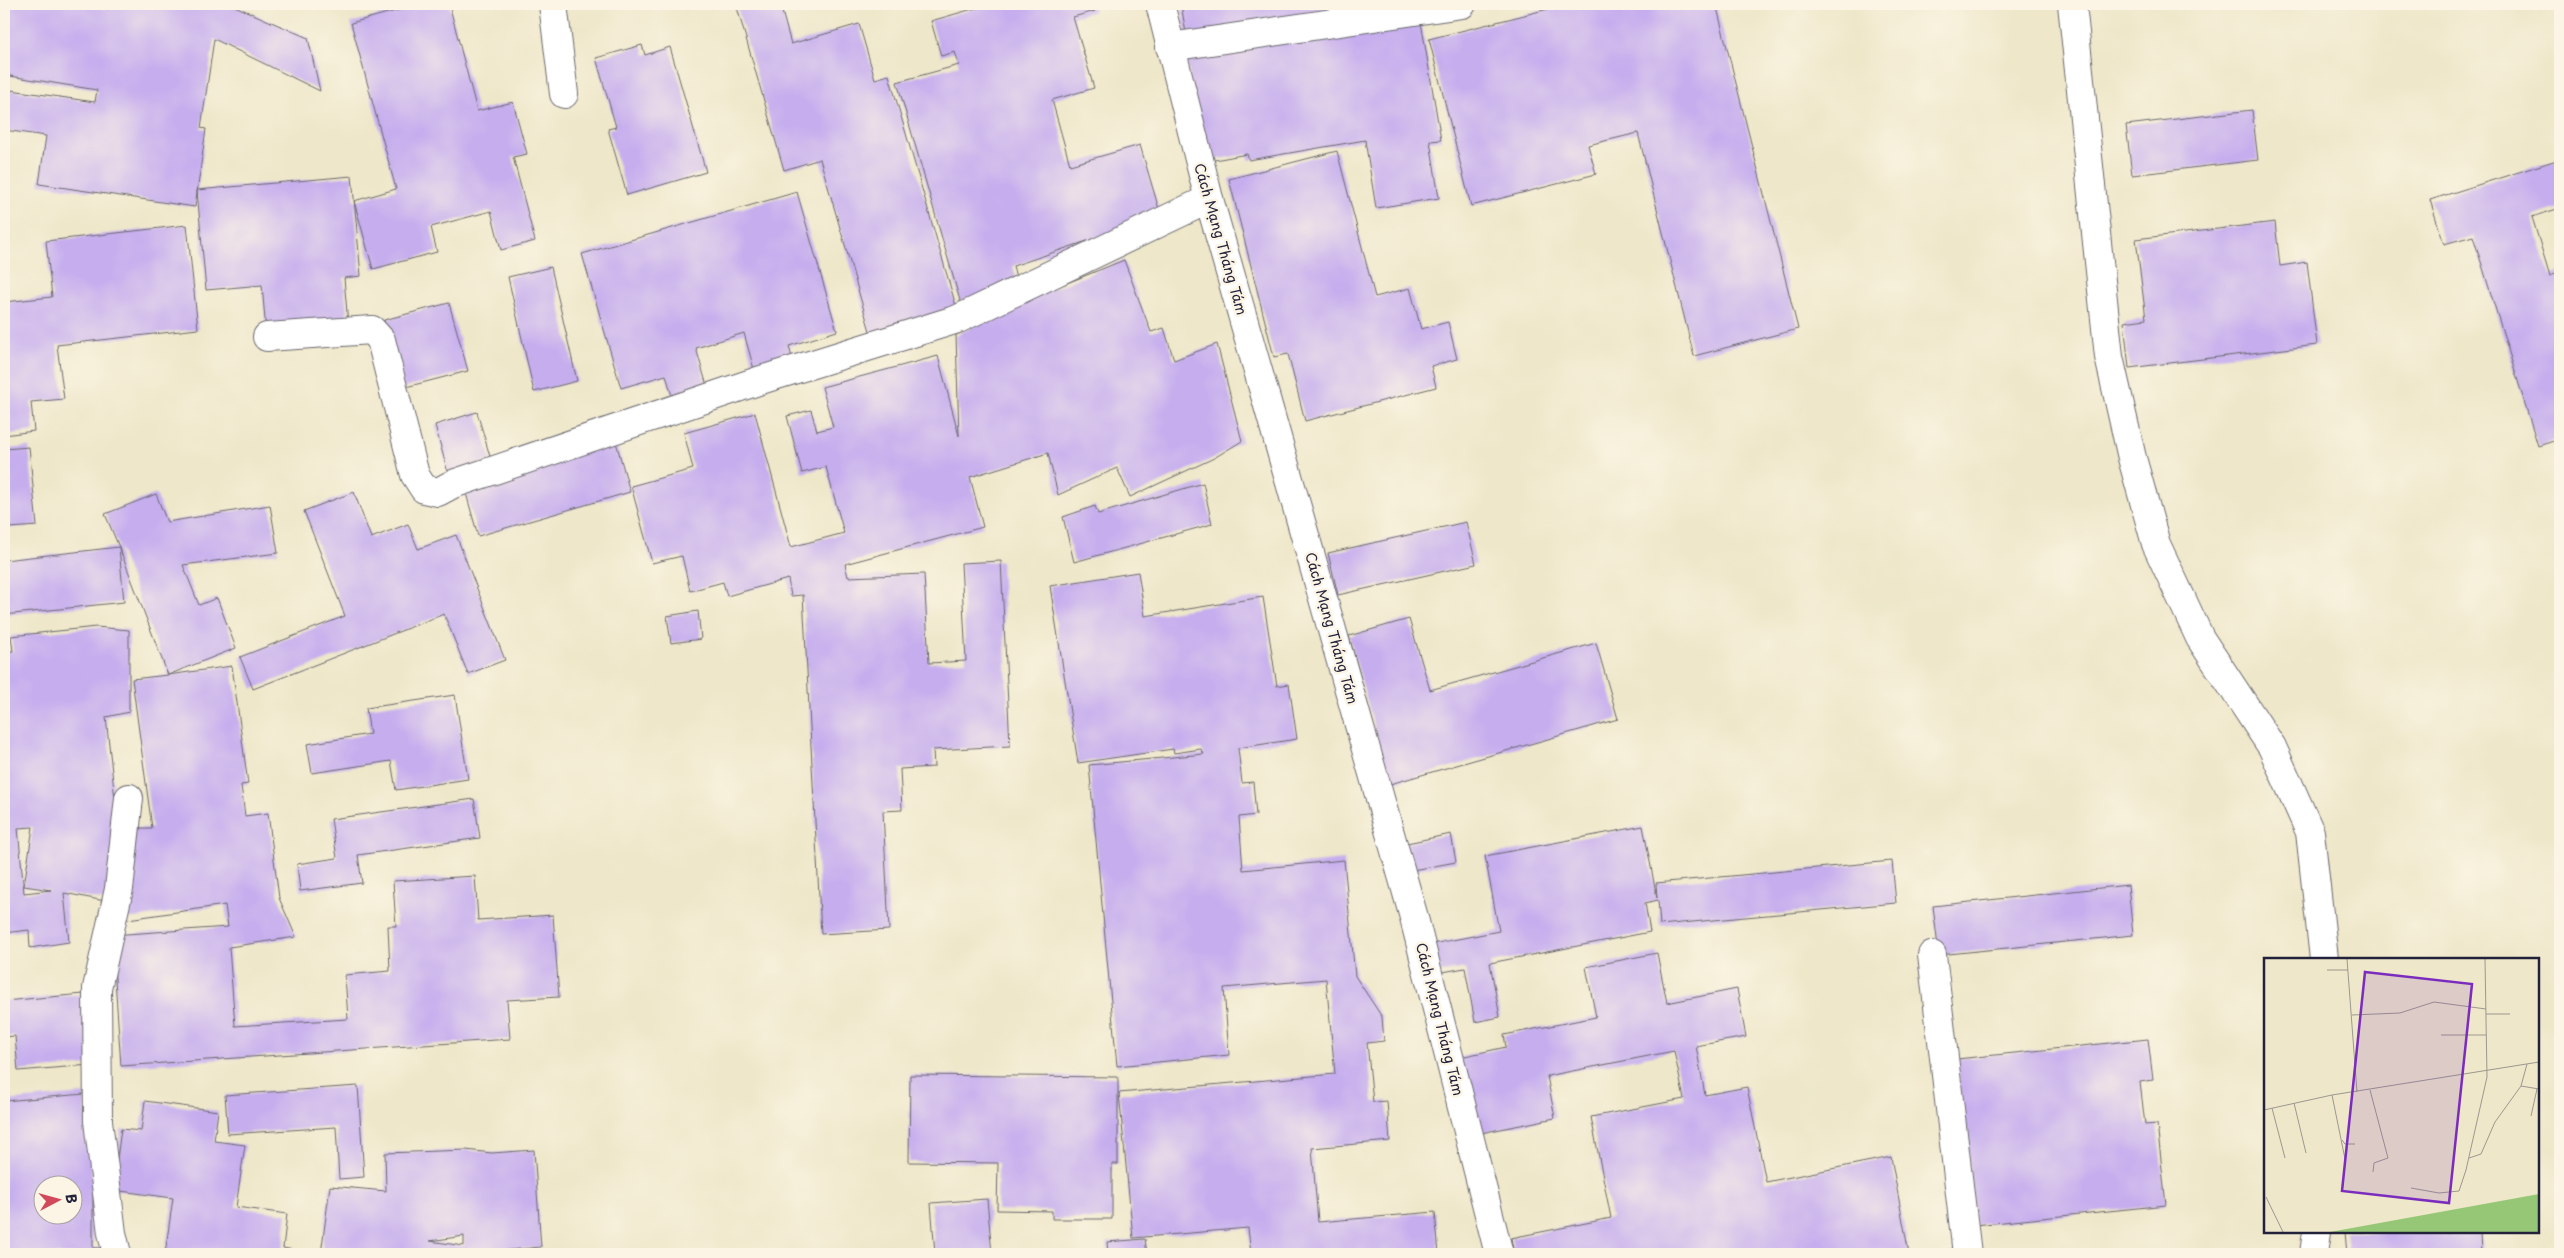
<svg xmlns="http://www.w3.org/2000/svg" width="2564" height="1258" font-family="'Playpen Sans',sans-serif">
<rect width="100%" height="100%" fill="#fcf5e5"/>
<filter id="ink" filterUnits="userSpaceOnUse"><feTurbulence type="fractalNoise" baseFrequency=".02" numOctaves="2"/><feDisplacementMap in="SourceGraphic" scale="10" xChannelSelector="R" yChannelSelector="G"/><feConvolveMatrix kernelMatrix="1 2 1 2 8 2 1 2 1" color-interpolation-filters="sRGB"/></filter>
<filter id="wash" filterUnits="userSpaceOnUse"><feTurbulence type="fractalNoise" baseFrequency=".0096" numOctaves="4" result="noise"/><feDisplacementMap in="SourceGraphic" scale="20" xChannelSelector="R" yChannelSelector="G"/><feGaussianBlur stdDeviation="1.12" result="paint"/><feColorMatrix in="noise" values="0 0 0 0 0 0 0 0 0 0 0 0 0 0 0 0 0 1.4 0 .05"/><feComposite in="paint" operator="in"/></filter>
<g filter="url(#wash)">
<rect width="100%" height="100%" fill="#eee7c9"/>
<g id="blocks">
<!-- building -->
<path fill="#c6aeee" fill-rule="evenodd" d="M4,4H74L109,9L111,4H230L308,38L320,91L214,39L201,128L206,129L195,207L39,184L46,136L4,130V89L95,102L97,90L4,75Z
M421,4H449L477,111L513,102L527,154L513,157L535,241L501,250L491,211L431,227L437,252L373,269L354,201L396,189L351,23Z
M736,4H780L791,44L859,24L875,79L889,75L958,313L872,338L820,159L784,170Z
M990,4H1093L1095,11L1073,17L1094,88L1052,100L1070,165L1140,145L1161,216L1013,266L1019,288L961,304L897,82L959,65L955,52L941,56L931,21Z
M1181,4H1383L1187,39Z
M1568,4H1716L1798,329L1694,356L1638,133L1588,145L1596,174L1471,206L1429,39Z
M1420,16L1441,140L1430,141L1439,198L1376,208L1365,140L1249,160L1247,154L1204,162L1186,56Z
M642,45L645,55L670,47L706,172L627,195L608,129L616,127L596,58Z
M2252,110L2258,160L2132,175L2126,125Z
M1337,151L1375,297L1410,288L1421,329L1448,322L1457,359L1431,366L1436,387L1305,421L1288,354L1274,357L1229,179Z
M2560,159V208L2532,217L2550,276L2560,272V439L2538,446L2473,236L2444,244L2430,200Z
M352,176L361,276L344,278L348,324L266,331L262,285L206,290L197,190Z
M797,192L837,331L789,346L793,362L755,373L744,333L696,348L707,386L672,396L666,375L621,388L582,254Z
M2275,222L2280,266L2307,262L2317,345L2129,368L2124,322L2146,319L2136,239Z
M187,225L198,329L57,345L64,399L31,402L34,431L4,435V302L52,297L46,241Z
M1124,260L1151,332L1164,328L1174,360L1217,344L1242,441L1214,458L1130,497L1117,468L1058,495L1048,453L970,477L983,527L845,564L848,577L924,574L929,663L966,661L961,563L1001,561L1010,746L933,750L934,767L900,769L902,810L883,811L889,930L821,934L803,595L791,596L788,579L727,596L723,582L690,591L682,556L652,563L631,486L693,469L684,433L755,413L791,547L844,533L826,467L802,473L787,416L811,410L817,431L833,427L822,387L938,356L959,436L956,335L1040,294Z
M551,267L577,381L534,392L508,277Z
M449,303L468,371L402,388L384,320Z
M477,412L491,460L448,473L435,425Z
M616,442L630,492L478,536L464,486Z
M29,447L37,526L10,528L4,449Z
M1203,483L1212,524L1074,562L1063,517L1095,506L1098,514Z
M354,492L371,538L408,524L418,549L456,535L505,660L468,674L444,614L253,689L240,657L345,616L304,511Z
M156,494L167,522L270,505L278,553L183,565L199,605L217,598L236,648L168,675L232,666L248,784L241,785L245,816L268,813L279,898L296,937L229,947L235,1026L348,1019L345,975L390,971L388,926H396L393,881L475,876L478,920L553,915L559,997L507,1000L510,1039L121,1066L112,935L228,927L225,905L121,920L131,828H152L132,679L168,675L119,547L124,602L4,615V560L119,547L105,514Z
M1466,522L1476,564L1338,595L1328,553Z
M1138,572L1145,616L1263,597L1277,686L1289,684L1297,739L1238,748L1242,783L1253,782L1256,815L1239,817L1243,870L1344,860L1355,976L1382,1017L1384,1041L1367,1043L1373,1102L1387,1101L1390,1141L1312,1148L1318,1222L1435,1212L1439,1254H1251L1248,1228L1133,1238L1119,1093L1335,1074L1326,979L1224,988L1229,1055L1117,1066L1089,765L1204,754L1201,749L1174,753L1173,749L1078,763L1050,586Z
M698,611L701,639L671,643L667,616Z
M1409,619L1430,690L1596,643L1618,719L1390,784L1349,636Z
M96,627L129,630V712L106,717L117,818L110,902L64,893L69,942L30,948L29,930L4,933V652L13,651L11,636ZM33,827L24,886L51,890L24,893L18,828Z
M455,695L468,779L396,790L391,761L312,773L307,744L370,734L366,708Z
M474,799L480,838L358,855L362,883L300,891L297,864L337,858L331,819Z
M1643,826L1657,898L1656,883L1892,861L1896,903L1660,925L1658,900L1645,903L1650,932L1490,963L1500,1017L1475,1022L1465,968L1437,973L1432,944L1499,931L1485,856Z
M1451,834L1456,862L1407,871L1402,844Z
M2128,885L2133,935L1939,955L1933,906Z
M1657,953L1667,1003L1737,989L1746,1037L1696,1046L1705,1095L1747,1087L1766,1182L1891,1157L1909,1254H1514L1511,1238L1611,1218L1591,1117L1684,1099L1674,1051L1547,1076L1555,1118L1481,1133L1472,1090L1463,1091L1456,1058L1506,1047L1504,1035L1596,1017L1586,967Z
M84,994L90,1065L18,1071L15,1036L4,1037V1001Z
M2148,1039L2153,1080L2140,1082L2145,1125L2157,1124L2166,1205L1975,1225L1957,1059Z
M910,1075L1118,1077V1164H1112V1219H1052V1211L997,1210L998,1163L909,1162Z
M358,1086L364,1177L339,1179L336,1127L228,1134L225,1095Z
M84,1094L93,1187V1248H106V1254H4V1101ZM42,1186H72V1216H42Z
M145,1101L218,1111L214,1141L245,1145L236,1207L287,1214L283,1248L317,1254H165L173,1198L113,1190L121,1129L141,1131Z
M466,1150L492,1153L534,1150L541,1247L500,1251L518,1254H321L330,1186L386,1191L385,1153ZM464,1236V1246L430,1241Z
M987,1199L992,1254H935L931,1203Z
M2345,1232H2480L2481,1254H2347Z
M1145,1239L1147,1254H1108L1107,1242Z"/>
</g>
</g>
<g filter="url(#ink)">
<use href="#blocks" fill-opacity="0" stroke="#69676d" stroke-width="1"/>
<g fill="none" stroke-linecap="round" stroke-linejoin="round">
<defs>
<path id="street" d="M553,4L564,94
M2072,4L2109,357L2132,458L2156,544L2200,638L2272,747L2310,832L2324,959
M1170,47L1462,4
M267,337L372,330L381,340L415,475L424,489L438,492L453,484L761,380L958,319L1209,199
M1932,955L1967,1254
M117,1254L112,1233L98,1121L97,988L119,889L129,798
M2314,1254L2317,1232"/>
<path id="secondary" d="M1160,4L1209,199L1413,914L1499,1254"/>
</defs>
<!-- street casing -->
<use href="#street" stroke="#69676d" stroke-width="30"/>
<!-- secondary casing -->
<use href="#secondary" stroke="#69676d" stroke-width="30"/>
<!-- street -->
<use href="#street" stroke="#fff" stroke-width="28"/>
<!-- secondary -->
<use href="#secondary" stroke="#fff" stroke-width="28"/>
</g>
</g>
<g text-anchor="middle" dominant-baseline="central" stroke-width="5" stroke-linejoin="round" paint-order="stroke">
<!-- street labels -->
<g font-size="14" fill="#22223b" stroke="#fcf5e5">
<text transform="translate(1221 239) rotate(74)">Cách Mạng Tháng Tám</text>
<text transform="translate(1332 628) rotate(74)">Cách Mạng Tháng Tám</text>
<text transform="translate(1440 1019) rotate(76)">Cách Mạng Tháng Tám</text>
</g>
</g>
<!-- overview -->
<g transform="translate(2264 958)">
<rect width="275" height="275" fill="#eee7c9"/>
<path d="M275,236V274H66Z" fill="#96c777"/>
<path fill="none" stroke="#9c9890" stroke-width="1" d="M83,1L93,134M63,12H84M222,56H246M88,57L136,55L170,44L222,51M177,77H222M263,106L257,128L275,131M106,132L124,200L110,205L109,214M68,137L81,201M30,145L42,195M8,150L21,200M0,152L68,137L275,104M267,158L273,131M78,182L81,186H91M205,200L217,196L231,164L257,128M147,230L175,235L195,233L202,212L223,119L221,1M2,239L19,274"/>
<path fill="#7b2cbf" fill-opacity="0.15" stroke="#7b2cbf" stroke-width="2.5" d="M101,14L208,26L185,245L78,233Z"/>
<rect width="275" height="275" fill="none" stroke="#22223b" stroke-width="2.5"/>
</g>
<!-- margin -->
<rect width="2564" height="1258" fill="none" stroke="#fcf5e5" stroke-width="20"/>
<!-- north arrow -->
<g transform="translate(58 1200) rotate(84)"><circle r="24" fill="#fcf5e5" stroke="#a5a1a1"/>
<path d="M0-4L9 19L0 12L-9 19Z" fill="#d1495b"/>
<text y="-8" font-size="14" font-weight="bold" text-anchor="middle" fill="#22223b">B</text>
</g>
</svg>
